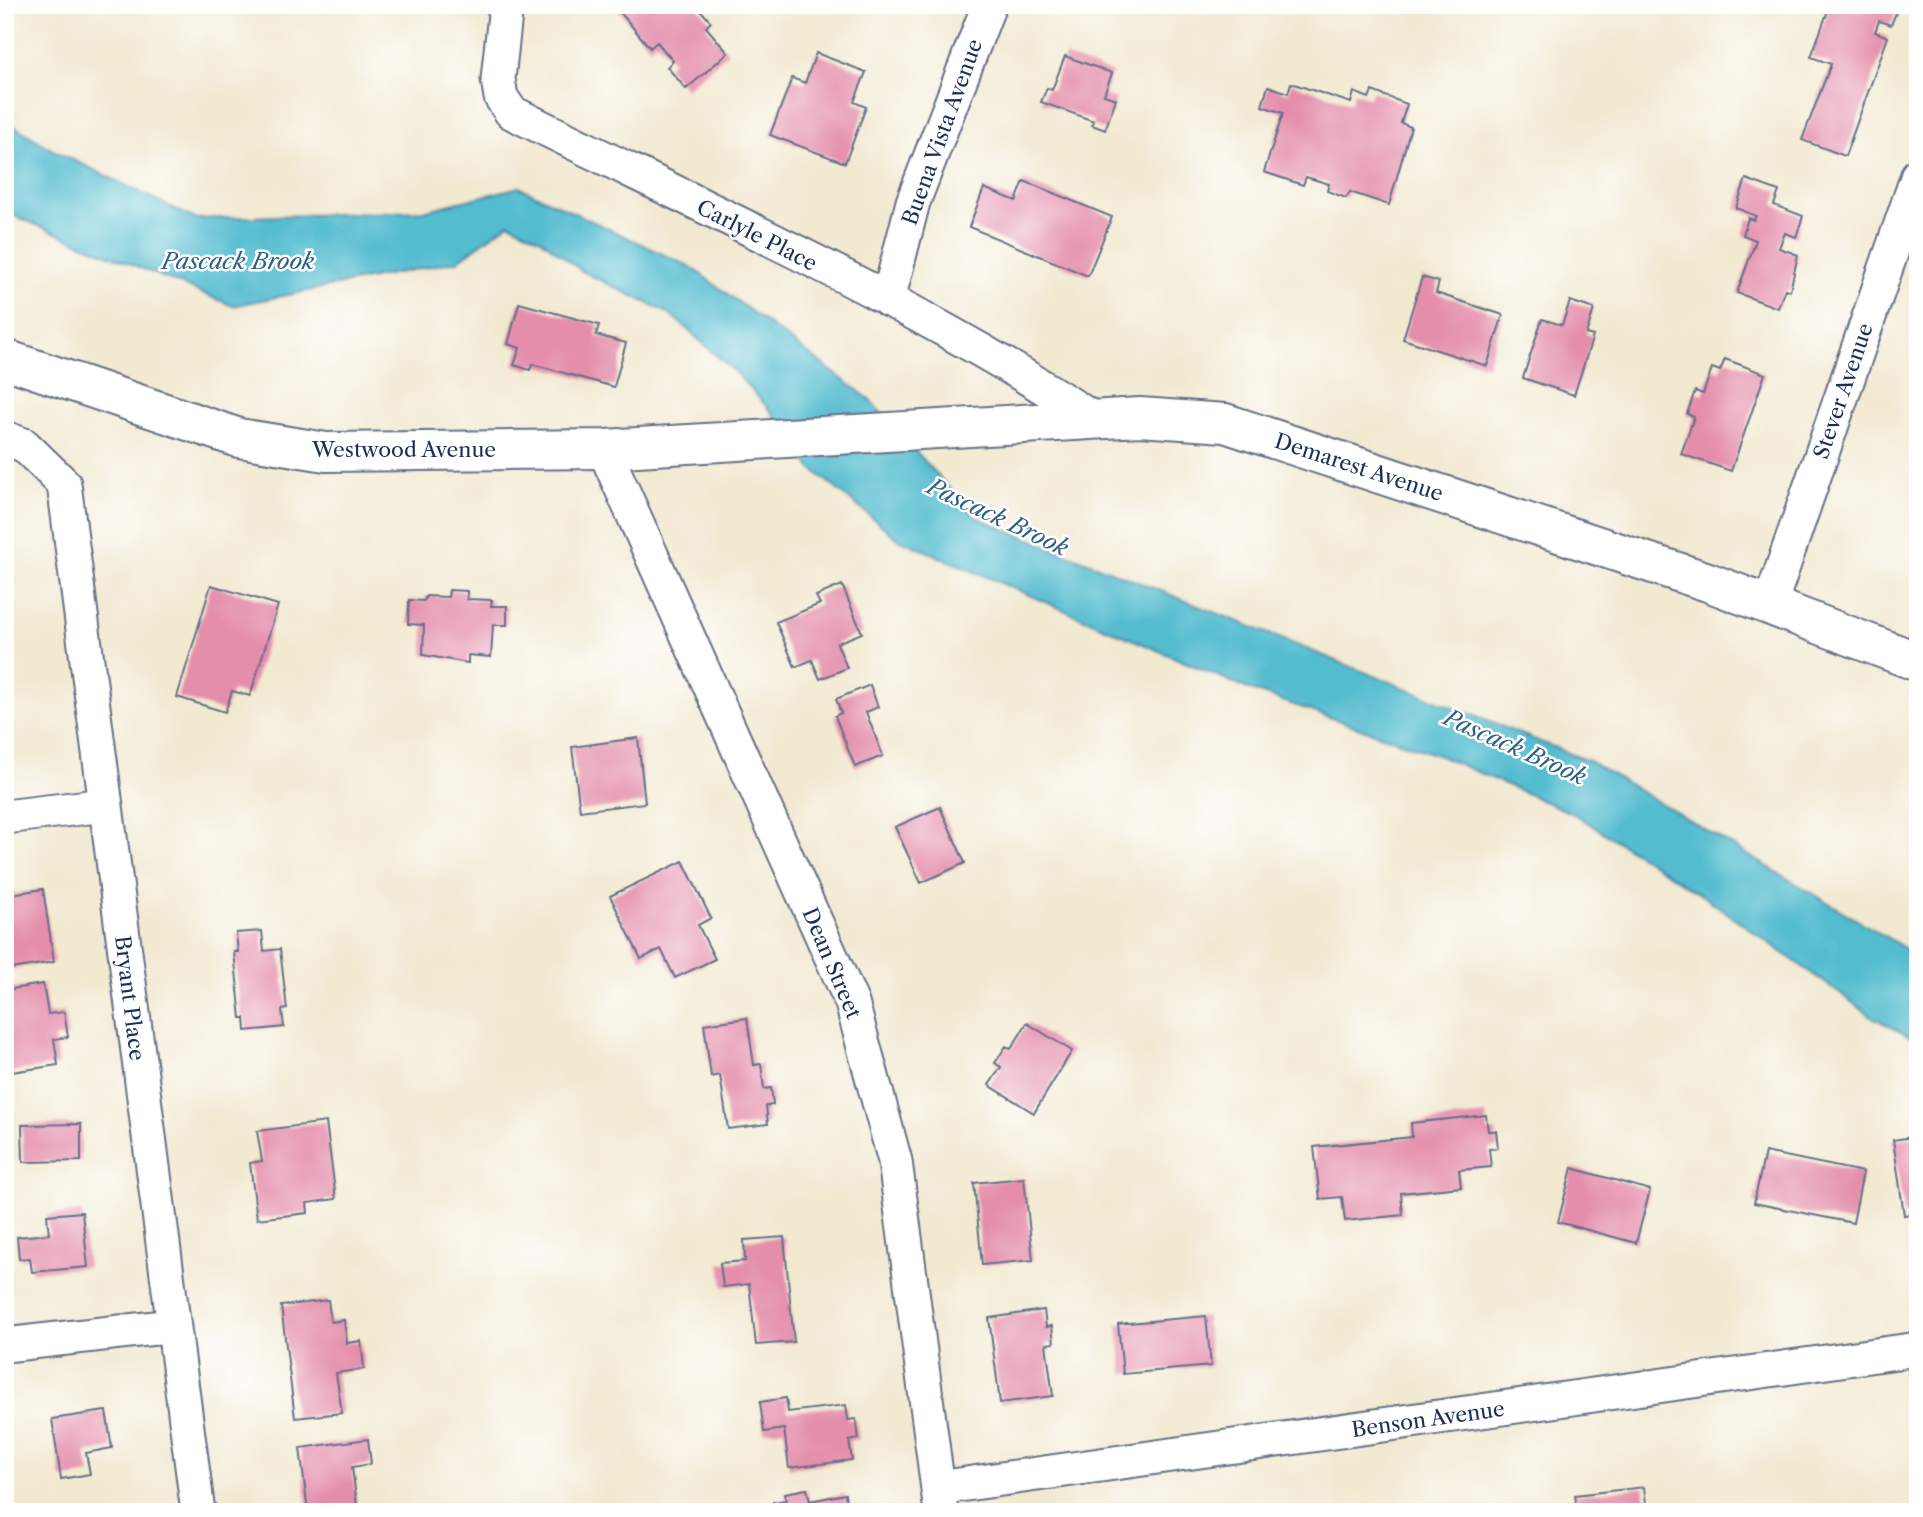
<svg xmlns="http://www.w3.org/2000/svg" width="1923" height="1517" font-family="'Libre Caslon Text',serif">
<rect width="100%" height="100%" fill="#fff"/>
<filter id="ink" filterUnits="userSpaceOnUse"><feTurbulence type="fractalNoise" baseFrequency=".0143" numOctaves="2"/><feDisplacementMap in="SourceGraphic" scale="14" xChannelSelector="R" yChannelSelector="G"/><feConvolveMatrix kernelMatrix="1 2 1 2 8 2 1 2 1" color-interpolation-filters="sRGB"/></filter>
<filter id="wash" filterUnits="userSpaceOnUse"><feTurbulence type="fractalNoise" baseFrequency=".00686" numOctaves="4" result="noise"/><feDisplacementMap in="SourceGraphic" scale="28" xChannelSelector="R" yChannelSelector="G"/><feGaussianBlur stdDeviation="1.57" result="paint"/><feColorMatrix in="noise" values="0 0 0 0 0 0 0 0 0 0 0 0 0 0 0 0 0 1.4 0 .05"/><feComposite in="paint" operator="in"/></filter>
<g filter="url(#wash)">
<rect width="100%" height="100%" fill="#f2e9d1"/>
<!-- water -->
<path fill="#53bccf" stroke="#377696" stroke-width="2" d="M5,120L53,150L195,219L423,211L519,187L691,267L868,398L975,517L1591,762L1918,956V1041L1874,1018L1709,900L1574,814L1440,756L1248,689L898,539L811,468L769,409L733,370L670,314L583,272L541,239L509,223L457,261L233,306L5,212Z"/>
<g id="blocks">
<!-- building -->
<path fill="#e48eab" d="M614,5H696L711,22L706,27L728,53L686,89L667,67L673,61L657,42L650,48Z
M1830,5H1847L1862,11L1864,5H1899L1891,25L1879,21L1875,32L1888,37L1845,156L1802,140L1831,64L1811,57Z
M816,53L866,72L854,102L866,107L845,163L770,135L792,78L805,83Z
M1065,56L1112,73L1104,95L1116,99L1105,130L1092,125L1094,121L1041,102L1047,88L1052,90Z
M1291,83L1351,103L1354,92L1369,98L1372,91L1407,104L1401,123L1411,127L1389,205L1350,192L1346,198L1327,191L1329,184L1306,177L1303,185L1264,172L1283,113L1262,106L1268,86L1288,93Z
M1746,179L1779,191L1774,205L1803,216L1796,237L1785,233L1779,248L1798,255L1790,291L1785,289L1778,308L1737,293L1756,240L1743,235L1748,218L1754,220L1756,216L1736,208Z
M1024,181L1112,217L1088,276L969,227L984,188L1016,201Z
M1422,277L1439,282L1436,293L1503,315L1487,366L1403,339Z
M1570,301L1594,309L1586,334L1593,336L1574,395L1523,378L1542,319L1562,325Z
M519,303L599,325L596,335L626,343L614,387L532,364L530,370L514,365L520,348L508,344Z
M1725,359L1765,374L1731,471L1681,454L1694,417L1687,414L1695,391L1703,394L1712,368L1720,371Z
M211,585L278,605L250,696L232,691L225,712L177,697Z
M842,585L862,633L837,643L847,668L820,679L812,660L795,667L776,622L820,604L816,596Z
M449,590L467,591V599L492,600L491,606H507V625H493L491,657L468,655V663L423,655L424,625L408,624L409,600L424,601L426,596L448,597Z
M870,685L878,707L866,712L883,756L855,767L835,716L841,713L836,699Z
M638,738L645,803L580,811L572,747Z
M940,807L965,863L921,883L895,827Z
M683,861L711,918L698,925L715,959L675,978L661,949L641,959L610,896Z
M43,889L54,962L5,970V895Z
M262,931L264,951L280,949L287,1009L282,1010L284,1027L246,1031L245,1018H241L234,952H238L236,933Z
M43,984L48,1014L64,1012L68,1037L54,1039L58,1065L5,1073V990Z
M747,1018L754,1065L761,1064L764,1089L771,1088L773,1105L766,1106L768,1124L728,1129L720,1075L711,1077L704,1024Z
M1027,1023L1072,1051L1034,1113L989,1085L1001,1067L995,1063L1006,1046L1011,1049Z
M1486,1115L1488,1131H1496L1498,1148L1489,1149L1491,1167L1459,1170L1461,1187L1401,1193L1403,1215L1345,1221L1342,1197L1320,1199L1314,1147L1412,1137L1411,1123Z
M326,1122L336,1199L307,1203L308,1213L257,1219L250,1163L262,1161L257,1131Z
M81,1124V1161L23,1162L22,1125Z
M1918,1136V1213L1904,1215L1893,1140Z
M1765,1152L1863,1172L1853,1223L1754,1203Z
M1572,1168L1650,1190L1636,1243L1558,1222Z
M1024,1178L1033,1260L982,1265L974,1183Z
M82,1212L88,1267L32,1272L30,1258L19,1259L17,1237L49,1234L47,1215Z
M784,1237L794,1342L756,1345L749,1284L723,1287L720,1263L745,1261L744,1240Z
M328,1300L331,1322L344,1320L347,1343L361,1341L364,1369L336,1373L342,1413L295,1418L281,1306Z
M1044,1310L1046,1327L1052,1326L1054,1343L1046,1344L1053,1396L1000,1403L989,1318Z
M1206,1316L1211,1366L1123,1374L1118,1324Z
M786,1398L788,1412L846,1405L848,1420L856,1419L859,1439L849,1441L852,1460L789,1468L784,1429L764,1432L760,1402Z
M106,1411L112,1448L86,1453L90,1474L61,1479L52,1419Z
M368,1439L371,1464L352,1467L358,1512H308L300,1448Z
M1644,1487L1647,1512H1577L1575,1495Z
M807,1489L810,1501L845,1494L848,1512H775L773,1502L786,1500L785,1493Z"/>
</g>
</g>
<g filter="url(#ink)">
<use href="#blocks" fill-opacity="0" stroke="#667086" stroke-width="2"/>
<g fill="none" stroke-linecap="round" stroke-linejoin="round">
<defs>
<path id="minor" d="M506,5L498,79L501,97L511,112C708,210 911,300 1095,420
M888,300L913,202L989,5
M5,438L24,445L64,484L198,1512
M604,449L852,1003L895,1161L941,1512
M1769,607L1918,175
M5,817L105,805
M5,1345L173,1326
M938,1488L1918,1349"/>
<path id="tertiary" d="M5,359L239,438L326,452L604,449L1140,417L1225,423L1708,582L1918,662"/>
</defs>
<!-- minor casing -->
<use href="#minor" stroke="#667086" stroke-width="37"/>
<!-- tertiary casing -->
<use href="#tertiary" stroke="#667086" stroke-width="42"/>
<!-- minor -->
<use href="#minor" stroke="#fff" stroke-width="33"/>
<!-- tertiary -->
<use href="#tertiary" stroke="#fff" stroke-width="38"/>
</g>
</g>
<g text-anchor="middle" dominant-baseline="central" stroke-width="5" stroke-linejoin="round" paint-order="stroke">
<!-- street labels -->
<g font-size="21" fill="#1b2f5e" stroke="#fff">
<text transform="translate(942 132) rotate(-70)">Buena Vista Avenue</text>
<text transform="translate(757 235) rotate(27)">Carlyle Place</text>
<text transform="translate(1843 391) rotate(-71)">Stever Avenue</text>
<text x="404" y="449">Westwood Avenue</text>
<text transform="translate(1359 467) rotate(18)">Demarest Avenue</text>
<text transform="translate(832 963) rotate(67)">Dean Street</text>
<text transform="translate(130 998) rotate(83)">Bryant Place</text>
<text transform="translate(1428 1419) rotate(-8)">Benson Avenue</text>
</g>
<!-- water labels -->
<g font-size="23" font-style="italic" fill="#2f6086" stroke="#fff">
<text x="238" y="261">Pascack Brook</text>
<text transform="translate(998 517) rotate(25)">Pascack Brook</text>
<text transform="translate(1515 747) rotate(24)">Pascack Brook</text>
</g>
</g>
<!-- margin -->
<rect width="1923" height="1517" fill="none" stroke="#fff" stroke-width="28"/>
</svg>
